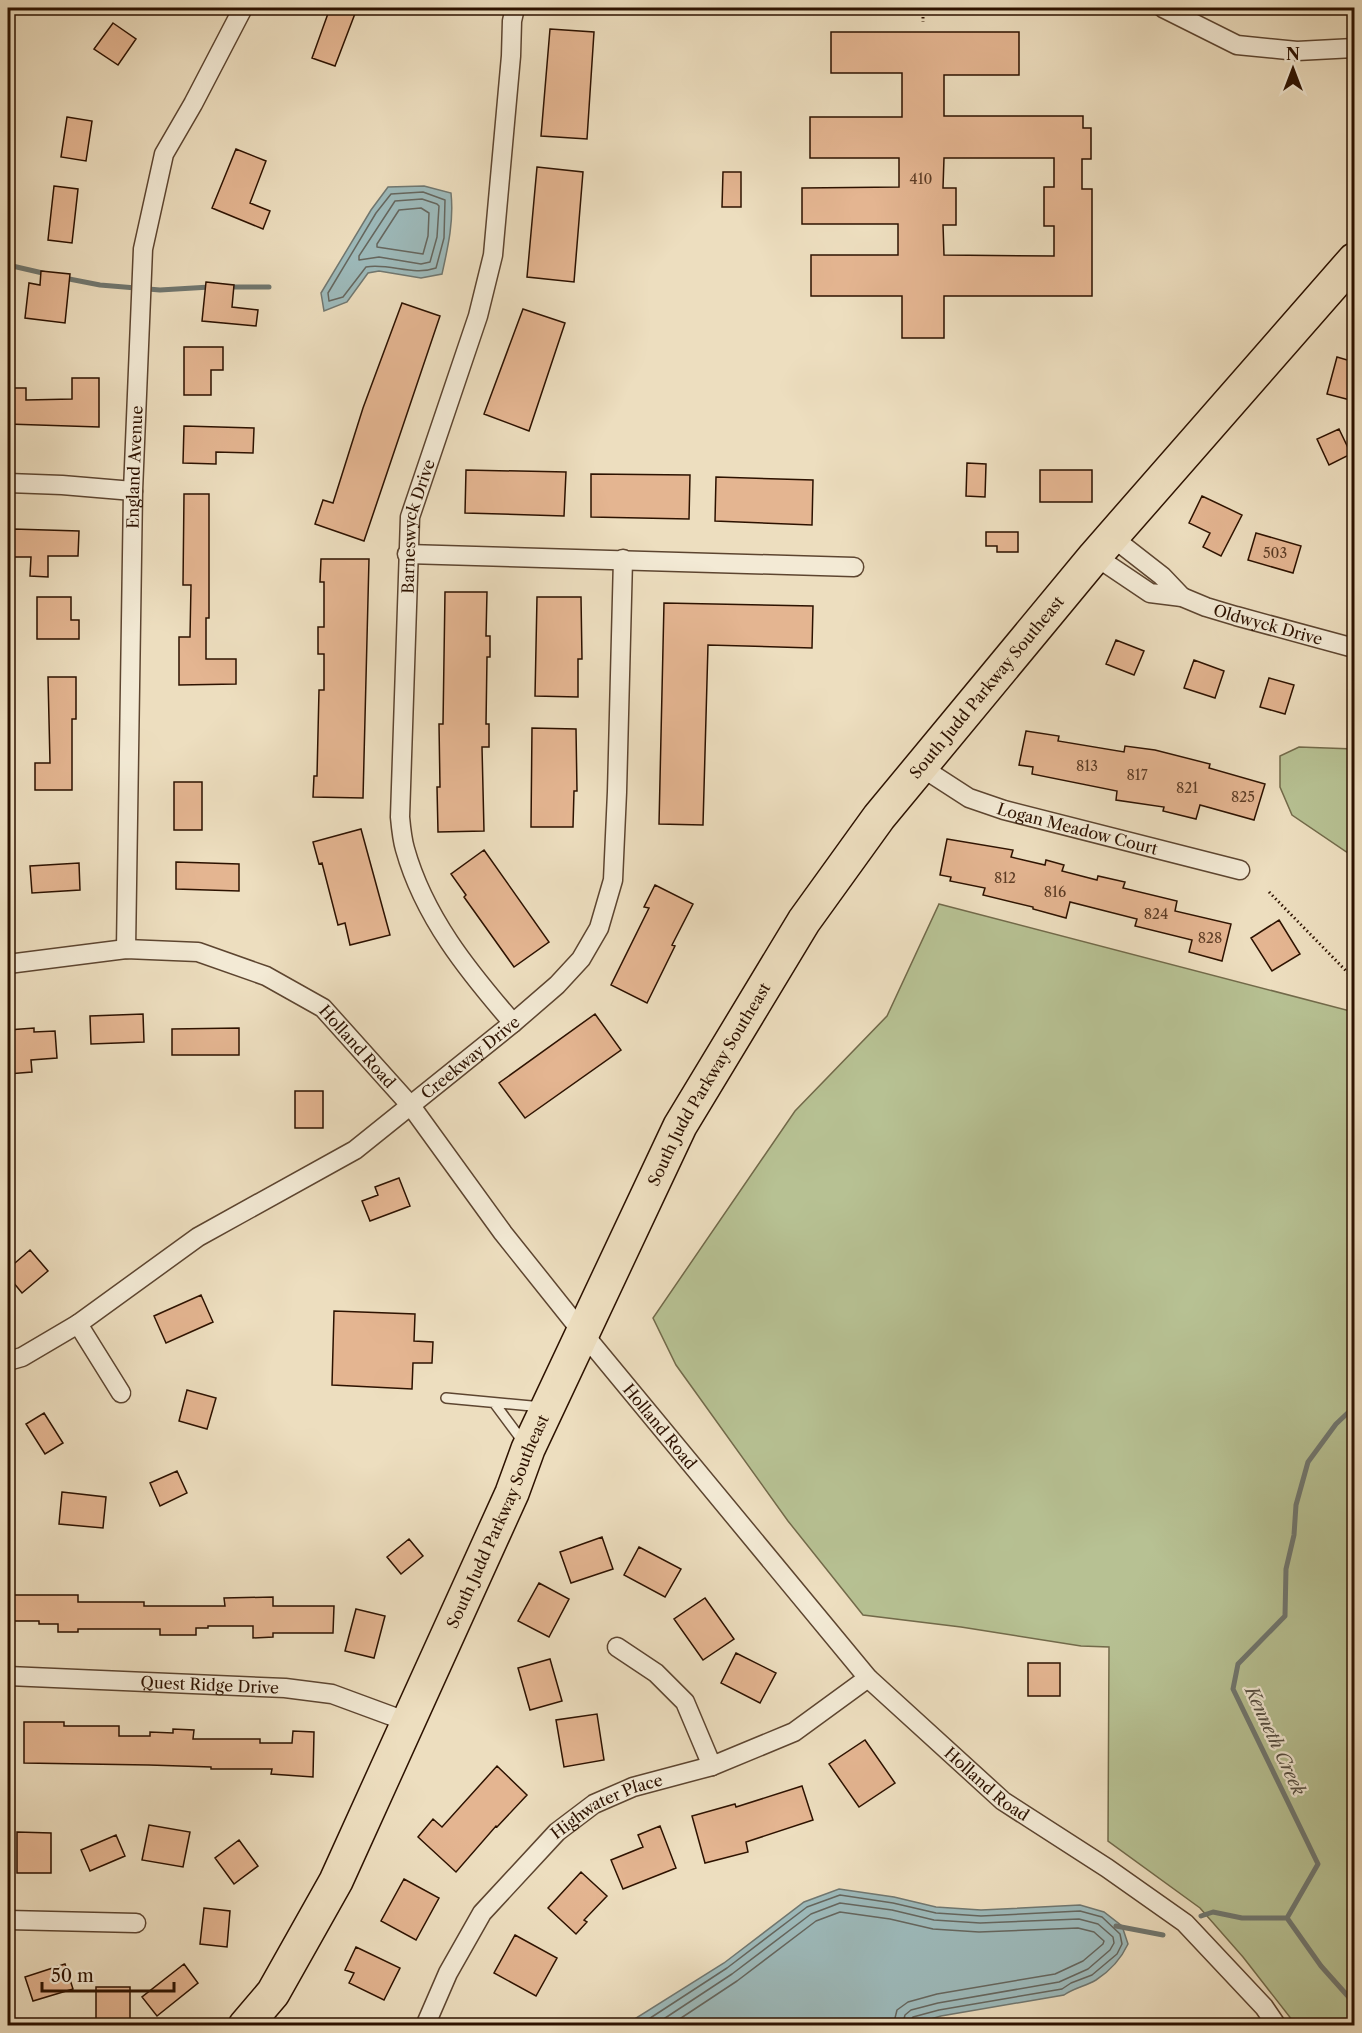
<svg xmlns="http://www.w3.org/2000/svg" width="1362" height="2033" font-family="'Libre Caslon Text',serif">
<rect width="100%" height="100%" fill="#eddebf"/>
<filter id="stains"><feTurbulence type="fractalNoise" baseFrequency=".00333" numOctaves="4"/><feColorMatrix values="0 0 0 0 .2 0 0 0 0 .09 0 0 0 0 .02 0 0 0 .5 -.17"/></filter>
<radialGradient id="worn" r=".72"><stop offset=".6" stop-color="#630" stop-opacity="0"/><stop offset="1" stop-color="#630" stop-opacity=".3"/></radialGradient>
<!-- green -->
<path fill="#b7c193" stroke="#726a4a" stroke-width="1.5" d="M1299,747L1354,749V857L1292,815L1280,787V756Z
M939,904L1354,1012V2025H1296L1243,1957L1200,1908L1108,1841L1109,1647L1081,1646L961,1627L863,1615L788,1521L676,1365L653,1318L795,1111L887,1016Z"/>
<!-- water -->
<path fill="#9dbabb" stroke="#707770" stroke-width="1.5" d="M424,186L451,193C454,221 448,247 442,274L421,278L379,271L368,273L347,302L324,311L321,293L371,210L388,187Z
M839,1889L894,1897L936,1907L981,1910L1080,1905L1104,1912L1122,1926L1128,1944C1121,1959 1110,1971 1096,1980C1086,1986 1074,1988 1064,1995L941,2016L910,2025H625L724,1963L804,1902Z"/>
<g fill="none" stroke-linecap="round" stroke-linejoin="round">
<!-- shore -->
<path stroke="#65665e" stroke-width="1.5" d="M423,192L445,200L444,238L436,268C413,276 390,263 366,267L343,297L329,301L328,293L376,213L391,194Z
M422,199L437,204L439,206L437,237L430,262L421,264L379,257L359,260V256L395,201Z
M421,208L429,213L428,236L423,254L377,247V244L399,210Z
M638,2026L727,1968L807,1907L840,1895L893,1903L936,1913L981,1916L1080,1911L1102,1917L1120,1934L1122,1944L1117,1954L1092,1975L1071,1983L1062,1989L939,2010L913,2017L910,2021V2026
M653,2026L732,1974L811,1914L840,1903L892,1910L934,1920L980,1923L1079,1919L1098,1924L1113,1937L1114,1943L1110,1950L1088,1969L1059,1982L938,2003L911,2010L905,2015L902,2026
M669,2026L737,1981L816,1921L840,1912L890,1919L933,1929L979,1932L1078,1928L1094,1932L1104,1941L1103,1944L1083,1961L1055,1974L937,1994L908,2002L897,2010L893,2026"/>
<!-- stream -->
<path stroke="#707770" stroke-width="5" d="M8,265L47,274
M64,278L100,285L160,290L210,287
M228,287H269
M1201,1916L1213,1912L1242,1918H1287L1318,1864L1233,1689L1238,1664L1285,1616L1286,1569L1294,1535L1296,1505L1308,1462L1336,1424L1354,1407
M1287,1918L1321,1966L1354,2003
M1116,1926L1163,1935"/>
</g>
<!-- building -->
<path fill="#e4b591" stroke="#2d1200" stroke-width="1.5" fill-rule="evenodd" d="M330,8H345L356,11L335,66L312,58Z
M113,23L136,39L118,65L94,49Z
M550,29L594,32L587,139L541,136Z
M831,32H1019V75H944V116H1083V128H1091V159H1082V189H1092V296H944V338H902V296H811V255H898V224H802V188L899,187V158H810V117H902V73H831ZM944,158H1054V187H1044V226H1054V256L944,255L943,225H956V188H943Z
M67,117L92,121L86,161L61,157Z
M236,149L266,161L250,203L270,211L263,229L212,208Z
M537,167L583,172L574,282L527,277Z
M723,172H741V207H722Z
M54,186L78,189L72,243L48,240Z
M41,271L70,274L65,323L25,318L29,283L40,285Z
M206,282L234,285L232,307L258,310L256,326L202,321Z
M402,303L440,316L364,541L315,524L323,500L333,503L363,408Z
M523,309L565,323L529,431L484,414Z
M184,347H223V370H211V395H184Z
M1337,357L1354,362V401L1327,394Z
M72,378H99V427L8,424V388H26V400L72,399Z
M184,426L254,428L253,453L216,452V464L183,463Z
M1339,429L1351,454L1329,465L1317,439Z
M967,463L986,464L985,497L966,496Z
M466,470L566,472L564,516L465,513Z
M1040,470H1092V502H1040Z
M591,474L690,475L689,519L591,517Z
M716,477L813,480L812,525L715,521Z
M184,494H209V618H206V659H236V684L179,685V637H190L191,585H183Z
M1202,496L1242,515L1221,556L1203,547L1210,533L1189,523Z
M13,529L79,531L78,556H48V577L30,576L31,557H12Z
M986,532H1018V552H997V546H986Z
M1256,533L1301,546L1293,573L1248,560Z
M321,559H369L363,798L313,797L314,776H317L319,690H324V654H318V627H324V582H320Z
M445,592H487L486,636H490V657H487L486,724H489V747H482L484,831L438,832L437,787H440L439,724H443Z
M37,597H71V620H79V639H37Z
M537,597H581L582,659H578V697L535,696Z
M664,603L813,606L812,648L708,645L703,825L659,824Z
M1116,640L1144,651L1134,675L1106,664Z
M1194,660L1224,671L1215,698L1184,688Z
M48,677H76V719H72V790H35V763H50Z
M1269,678L1294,685L1285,714L1260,707Z
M532,728L576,729L577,791H574L573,827H531Z
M1026,731L1059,736L1058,741L1124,752L1125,746L1155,750L1210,764L1209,768L1265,784L1254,820L1200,805L1196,819L1163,811L1164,807L1116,800L1117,791L1032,774L1033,767L1019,765Z
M174,782H202V830H174Z
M361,829L390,935L350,945L345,923L338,925L322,863L319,864L313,842Z
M947,839L1013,850L1011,857L1045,865L1046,860L1064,865L1062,871L1097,880L1098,876L1125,882L1123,888L1177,901L1175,911L1231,924L1222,961L1189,952L1192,940L1135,926L1137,919L1070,902L1066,918L1033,909V907L983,895L985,888L950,881L951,877L940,875Z
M484,850L549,942L514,967L464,897L466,895L451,874Z
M176,862L239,864V891L176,889Z
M79,863L80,890L32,893L30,866Z
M655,885L693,904L672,945L675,946L647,1003L611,985L649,908L644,907Z
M1279,920L1300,954L1272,971L1251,938Z
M143,1014L144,1042L91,1044L90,1016Z
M595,1014L621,1050L525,1118L499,1083Z
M34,1028V1032L55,1031L57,1058L31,1060L32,1072L8,1074V1030Z
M239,1028V1055H172V1029Z
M295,1091H323V1128H295Z
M399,1178L410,1206L370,1221L362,1201L378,1195L375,1187Z
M30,1250L48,1271L22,1293L8,1276V1269Z
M201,1295L213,1322L166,1343L154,1316Z
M334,1311L415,1314L414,1341L433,1342L432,1363H413L412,1389L332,1385Z
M187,1390L216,1398L207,1429L179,1421Z
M44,1413L63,1443L45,1454L26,1424Z
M177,1471L187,1493L160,1506L150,1483Z
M62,1492L106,1497L103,1528L59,1524Z
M602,1537L613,1569L571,1583L560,1552Z
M409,1539L423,1556L401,1574L387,1557Z
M639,1547L681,1569L665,1597L624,1575Z
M539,1583L569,1599L549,1637L518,1621Z
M8,1595H78V1602H144V1606H225L224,1598L273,1597V1606H334L333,1633H273V1637L253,1638V1626H208V1628H196V1635H160V1629H78V1632H58V1624H39V1621H8Z
M705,1598L734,1639L703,1660L674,1619Z
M356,1609L385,1616L374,1658L345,1651Z
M736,1653L776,1673L760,1703L721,1683Z
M550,1659L562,1701L530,1710L518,1668Z
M1028,1663H1060V1696H1028Z
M597,1714L604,1760L564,1767L556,1720Z
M24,1722H64V1726H119V1736H150V1732L173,1733V1729L194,1730L193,1739H260V1743H292L293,1731L314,1732L313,1777L271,1774L272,1769H211V1767L149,1765L24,1763Z
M865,1740L895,1783L859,1807L829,1764Z
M497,1766L527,1795L497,1827L496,1826L456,1872L418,1837L433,1819L442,1827Z
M802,1786L813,1820L746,1842L748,1852L705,1863L692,1816L735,1804L736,1807Z
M149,1825L190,1832L183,1867L142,1860Z
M660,1826L676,1868L623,1889L611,1860L643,1847L638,1835Z
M17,1832L51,1833V1873H17Z
M116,1835L125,1856L90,1871L81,1850Z
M239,1840L258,1866L234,1884L215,1858Z
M581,1872L607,1896L584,1920L587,1922L576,1934L548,1908Z
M404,1879L439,1898L416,1940L381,1921Z
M204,1908L230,1911L227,1947L200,1944Z
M515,1935L557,1958L536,1996L494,1973Z
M356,1947L400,1968L384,2000L349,1983L354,1973L345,1970Z
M65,1964L73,1989L33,2001L25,1977Z
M184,1964L198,1983L157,2016L142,1997Z
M96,1987H130V2020H96Z"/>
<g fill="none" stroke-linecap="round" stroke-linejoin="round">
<defs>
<path id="lane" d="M446,1398L542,1407
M495,1404L524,1443"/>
<g id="street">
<path d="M1163,8L1237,45L1297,51L1354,48"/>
<path d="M8,483L62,485L133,491"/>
<path d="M1112,537L1162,576L1182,597"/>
<path d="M407,554L854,567"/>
<path id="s1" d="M1095,556L1150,593L1182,597L1206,607L1236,616L1354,648"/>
<path id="s2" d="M921,767L969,798L1004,810L1240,870"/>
<path id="s3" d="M126,949L133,491L143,249L164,154L193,104L243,8"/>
<path id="s4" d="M8,964L126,949L198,952L266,976L323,1008L411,1106L503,1233L582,1332L868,1678L1003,1801L1107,1868L1185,1923L1264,2007L1277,2026"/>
<path id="s5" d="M513,1023C468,971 424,917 405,849C402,839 401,828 400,817L410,517L478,316L493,255L511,56L512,21L515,8"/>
<path d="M78,1324L121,1393"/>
<path id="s6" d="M8,1361L22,1357L78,1324L198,1237L355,1150L513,1023L557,985L581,959L599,928L613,880L617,792L623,559"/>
<path d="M617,1647L656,1673L685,1702L712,1766"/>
<path id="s7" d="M8,1676L285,1688L332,1694L408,1722"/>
<path d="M8,1920L136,1923"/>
<path id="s8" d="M425,2026L448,1973L482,1913L557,1832L594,1804L633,1787L712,1766L794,1732L868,1678"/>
</g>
<g id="highway">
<path id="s9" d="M245,2026L273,1993L336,1881L512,1493L528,1449L680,1126L804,921L879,817L1095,556L1354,260"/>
</g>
</defs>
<!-- lane casing -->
<use href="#lane" stroke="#5d4530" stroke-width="12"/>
<!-- street casing -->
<use href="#street" stroke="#5d4530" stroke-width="21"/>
<!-- highway casing -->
<use href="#highway" stroke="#2d1200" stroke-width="36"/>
<!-- path -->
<path stroke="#2d1200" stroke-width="3" stroke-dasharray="1.5 3" stroke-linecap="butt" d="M923,8V22
M1269,892L1354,979"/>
<!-- lane -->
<use href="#lane" stroke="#f3ead5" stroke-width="9"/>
<!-- street -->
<use href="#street" stroke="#f3ead5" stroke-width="18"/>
<!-- highway -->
<use href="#highway" stroke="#eddebf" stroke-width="33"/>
</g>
<g text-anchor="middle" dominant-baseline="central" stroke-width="4.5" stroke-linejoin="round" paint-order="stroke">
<!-- number labels -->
<g font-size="14" fill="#5b3b24">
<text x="921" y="179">410</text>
<text x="1275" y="553">503</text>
<text x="1087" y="766">813</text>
<text x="1137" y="775">817</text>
<text x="1187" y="788">821</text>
<text x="1243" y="797">825</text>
<text x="1005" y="878">812</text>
<text x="1055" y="892">816</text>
<text x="1156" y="914">824</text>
<text x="1210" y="938">828</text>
</g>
<!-- street labels -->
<g font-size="16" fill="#2d1200" stroke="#f3ead5">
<text stroke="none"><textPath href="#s3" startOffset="482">England Avenue</textPath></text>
<text stroke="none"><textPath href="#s5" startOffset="531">Barneswyck Drive</textPath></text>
<text stroke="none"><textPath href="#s1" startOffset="189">Oldwyck Drive</textPath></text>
<text stroke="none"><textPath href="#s9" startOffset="1538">South Judd Parkway Southeast</textPath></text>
<text stroke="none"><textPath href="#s2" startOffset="170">Logan Meadow Court</textPath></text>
<text stroke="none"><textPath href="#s4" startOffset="380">Holland Road</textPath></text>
<text stroke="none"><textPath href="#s6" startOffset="555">Creekway Drive</textPath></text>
<text stroke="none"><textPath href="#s9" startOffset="1052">South Judd Parkway Southeast</textPath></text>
<text stroke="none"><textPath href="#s4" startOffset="866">Holland Road</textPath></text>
<text stroke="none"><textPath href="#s9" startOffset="566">South Judd Parkway Southeast</textPath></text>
<text stroke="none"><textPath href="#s7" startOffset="202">Quest Ridge Drive</textPath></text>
<text stroke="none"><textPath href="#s4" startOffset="1352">Holland Road</textPath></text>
<text stroke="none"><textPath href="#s8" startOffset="294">Highwater Place</textPath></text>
</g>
<!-- water labels -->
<g font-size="18" font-style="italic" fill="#544d41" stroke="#f3ead5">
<text transform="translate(1275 1741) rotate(65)">Kenneth Creek</text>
</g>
</g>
<!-- margin -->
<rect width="1362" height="2033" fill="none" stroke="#eddebf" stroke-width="30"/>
<rect x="9" y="9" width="1344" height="2015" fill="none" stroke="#2d1200" stroke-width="3"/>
<rect x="15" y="15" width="1332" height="2003" fill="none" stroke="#2d1200" stroke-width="1.5"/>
<!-- north arrow -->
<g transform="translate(1293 69)" stroke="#f3ead5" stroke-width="4.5" paint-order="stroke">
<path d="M0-4.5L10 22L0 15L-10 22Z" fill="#2d1200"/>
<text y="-9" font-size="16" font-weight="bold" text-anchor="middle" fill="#2d1200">N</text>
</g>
<!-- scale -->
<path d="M42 1982v9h132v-9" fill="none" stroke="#2d1200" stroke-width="3"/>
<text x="51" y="1982" font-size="18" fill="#2d1200" stroke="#f3ead5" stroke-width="4.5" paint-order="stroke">50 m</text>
<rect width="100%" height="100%" filter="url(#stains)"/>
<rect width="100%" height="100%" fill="url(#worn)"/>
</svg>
